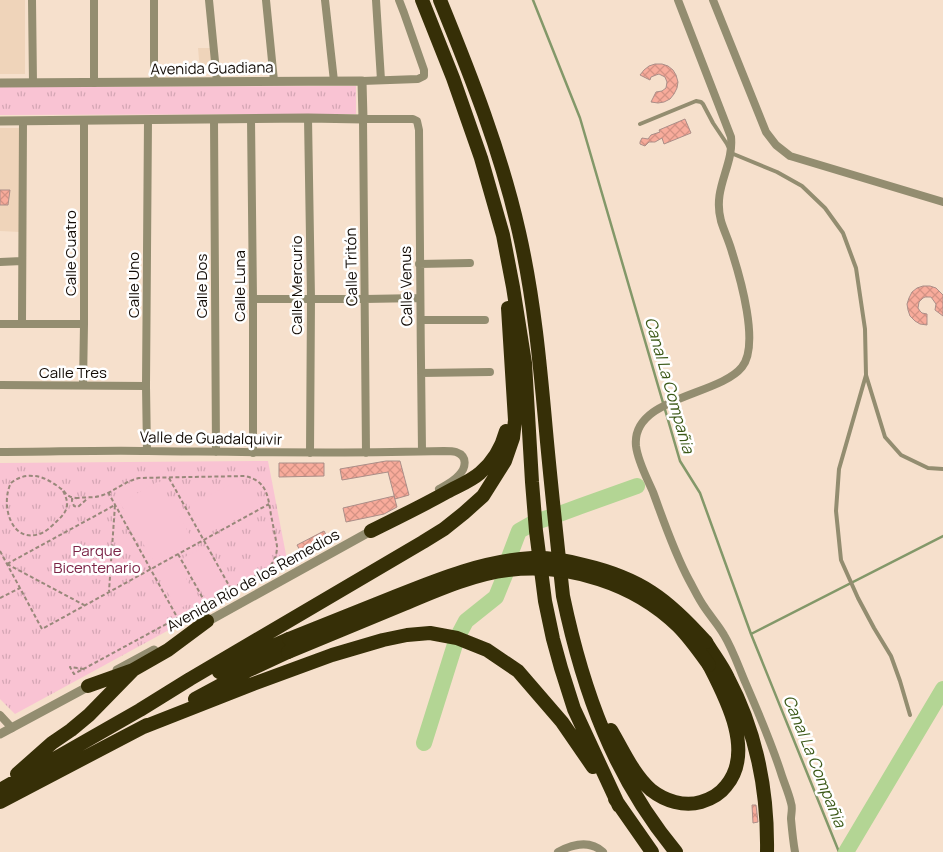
<svg xmlns="http://www.w3.org/2000/svg" width="943" height="852" font-family="Manrope,sans-serif">
<defs>
<pattern id="park-tufts" width="24" height="20" patternUnits="userSpaceOnUse" patternTransform="scale(1.25)"><rect width="24" height="20" fill="#f9c3d3"/><path d="M3 7l-1-3M5 7V3M7 7l1-3M15 17l-1-3M17 17v-4M19 17l1-3" fill="none" stroke="#d4a6b4"/></pattern>
<pattern id="building-cross-hatch" width="8" height="8" patternUnits="userSpaceOnUse" patternTransform="scale(1.25)"><rect width="8" height="8" fill="#f8ab9b"/><path d="M0 0l8 8M0 8l8-8" fill="none" stroke="#d49284"/></pattern>
</defs>
<rect width="100%" height="100%" fill="#f6e0cc"/>
<!-- built -->
<path fill="#efd4ba" d="M0,0H25V74H0Z
M198,48H211L212,71H200Z
M0,128H21L20,232L0,231Z"/>
<!-- park -->
<path fill="url(#park-tufts)" d="M356,86V114L0,115V87Z
M268,461L288,565L15,714L0,699V463Z"/>
<!-- garden -->
<path fill="#f9c3d3" d="M240,480L255,510L204,535L189,505Z
M159,481L194,542L155,564L120,503Z
M204,547L224,585L204,596L183,558Z
M177,561L197,599L177,610L157,572Z"/>
<g fill="none" stroke-linecap="round" stroke-linejoin="round">
<!-- stream -->
<path stroke="#839869" stroke-width="2.5" d="M533,0L580,118L680,461L700,493L751,634L839,852
M751,634L943,536"/>
<!-- river -->
<path stroke="#b3d594" stroke-width="16" d="M424,743L457,638L466,621L496,597L507,570L508,560L519,531L535,522L554,516L581,506L637,486
M846,852L943,689"/>
</g>
<!-- building -->
<path fill="url(#building-cross-hatch)" stroke="#ab8e88" d="M655,64H662L668,66L673,70L676,75L678,82L677,88L674,94L670,99L664,102L658,103L651,102L656,92L662,91L666,88L667,82L665,77L659,74L656,75L651,77L650,80L640,75L644,70L649,66Z
M685,119L691,133L664,144L662,138L655,142H649L645,146L640,144V142L642,138L648,139L651,135L660,132L659,130Z
M0,190H10L8,205H0Z
M923,286H930L936,288L943,295V316L935,310L936,304L931,297H925L923,298L919,302L918,308L920,311L922,313L927,314V325L920,324L915,321L910,316L908,310L907,304L909,298L912,292L917,288Z
M386,461H400L409,495L395,499L388,472L342,480L340,469Z
M279,463H324V476L279,477Z
M394,496L397,507L384,514L346,522L343,508Z
M324,531L330,542L303,556L297,545Z
M752,805H756L758,822L753,823Z"/>
<g fill="none" stroke-linecap="round" stroke-linejoin="round">
<!-- path -->
<path stroke="#98887a" stroke-width="2" stroke-dasharray="4 2.5" stroke-linecap="butt" d="M169,478L231,589
M63,491C70,504 68,511 57,521C53,525 48,530 42,533C11,546 0,504 11,483C17,478 25,475 33,476C44,476 55,484 64,491C65,493 67,495 69,496C70,497 75,498 77,498
M108,492L177,617
M0,551L42,629L269,504
M178,554L205,602
M7,564L115,505L109,591
M7,564L84,605
M0,598L20,588
M84,669L70,667L74,674L89,666L264,571C273,565 277,557 277,546C275,535 273,525 271,515C268,496 267,481 245,476L139,478C126,481 116,490 103,495C93,499 83,496 72,499V501L74,506L78,507L88,498"/>
<!-- service -->
<path stroke="#938d70" stroke-width="4" d="M640,124L696,101L701,102L703,104L713,123L727,144L731,153L777,172L802,186L825,208L843,233L856,268L865,329L866,375L839,469L836,511L841,560L858,598L874,628L891,656L900,681L910,715
M866,375L885,437L901,455L928,468L943,469"/>
<!-- minor -->
<path stroke="#938d70" stroke-width="8" d="M32,0L33,83
M94,0V83
M154,0V82
M209,0L217,82
M266,0L274,81
M325,0L334,81
M376,0L381,80
M678,0L731,137C734,166 712,188 721,221C724,231 729,241 732,252C740,277 760,345 742,367C719,396 631,397 636,446C638,462 647,478 653,492C664,522 674,552 689,580C694,589 699,600 705,608C711,617 719,626 724,635C733,650 739,668 746,684C759,714 772,744 782,776C785,785 789,794 791,803C793,808 791,814 791,819C792,830 793,841 795,852
M713,0L766,132L776,145L790,156L943,202
M362,81L418,79L424,76V70L404,13L399,0
M308,118L311,298L310,453
M214,119L216,452
M251,119L253,299V453
M0,262L22,261
M419,264L470,263
M253,299H365L420,298
M421,320H485
M0,324H84
M22,324L23,121
M421,373L490,372
M0,385L146,386
M83,385L84,324V120
M147,451L146,386L148,120
M0,452C49,452 99,450 148,451C247,452 345,454 444,451C448,451 453,451 456,452C468,456 466,468 459,475C454,481 446,485 439,489
M366,453L363,119H413L417,121L419,130C419,237 421,344 422,451
M0,715L12,728
M558,852C573,844 590,840 603,852"/>
<!-- tertiary -->
<path stroke="#938d70" stroke-width="9" d="M0,83L362,81L363,119L308,118L0,121
M203,624L371,531
M117,670L154,650
M0,734L93,684"/>
<!-- motorway -->
<path stroke="#362f07" stroke-width="14" d="M422,0L453,78L481,158L503,235L513,287L525,363L532,482L536,531L545,601L553,639L561,668L574,709L619,806
M440,0C471,76 501,152 519,232C534,298 540,364 546,431C551,486 557,541 563,596C583,691 613,776 676,852
M371,531C397,518 422,506 447,492C458,486 471,481 480,473C493,462 502,446 506,431
M706,642C713,654 722,665 728,678C756,731 768,792 767,852
M219,672L248,657L289,639
M88,686L133,670L168,650L207,621
M195,699L247,671L288,652
M141,728L253,684L332,655L383,640L407,635L430,633L457,638L487,650L518,671L562,722L593,767
M611,730C623,750 633,774 651,790C665,801 684,807 701,802C711,799 720,794 726,786C755,752 726,698 709,665
M17,774L52,743L71,730L89,715L133,670
M0,790L140,710L190,679L423,542L444,529L464,513L483,496L505,461L513,438L515,420L508,308
M615,799L652,852
M0,802L147,725"/>
<!-- motorway-bridge -->
<path stroke="#362f07" stroke-width="14" d="M289,639C324,625 359,611 394,597C439,579 483,561 532,558C548,557 568,561 584,565C640,578 668,599 706,642
M288,652C327,636 365,620 404,604C435,591 473,574 508,570C569,563 634,583 678,626C690,638 699,651 709,665"/>
</g>
<g text-anchor="middle" dominant-baseline="central" stroke-width="5" stroke-linejoin="round" paint-order="stroke">
<!-- street labels -->
<g font-size="15" fill="#120b05" stroke="#fff">
<text transform="translate(212 68) rotate(-1)">Avenida Guadiana</text>
<text transform="translate(70 253) rotate(-90)">Calle Cuatro</text>
<text transform="translate(351 267) rotate(-91)">Calle Tritón</text>
<text transform="translate(133 285) rotate(-90)">Calle Uno</text>
<text transform="translate(296 285) rotate(-90)">Calle Mercurio</text>
<text transform="translate(201 286) rotate(-90)">Calle Dos</text>
<text transform="translate(239 286) rotate(-90)">Calle Luna</text>
<text transform="translate(406 286) rotate(-91)">Calle Venus</text>
<text x="73" y="372">Calle Tres</text>
<text transform="translate(211 438) rotate(1)">Valle de Guadalquivir</text>
<text transform="translate(253 580) rotate(-29)">Avenida Río de los Remedios</text>
</g>
<!-- park labels -->
<g font-size="15" fill="#7c2548" stroke="#fff">
<text x="97" y="550">Parque<tspan x="97" dy="17">Bicentenario</tspan></text>
</g>
<!-- water labels -->
<g font-size="16" font-style="italic" fill="#3a5816" stroke="#fff">
<text transform="translate(670 385) rotate(74)">Canal La Compañia</text>
<text transform="translate(815 761) rotate(68)">Canal La Compañia</text>
</g>
</g>
</svg>
